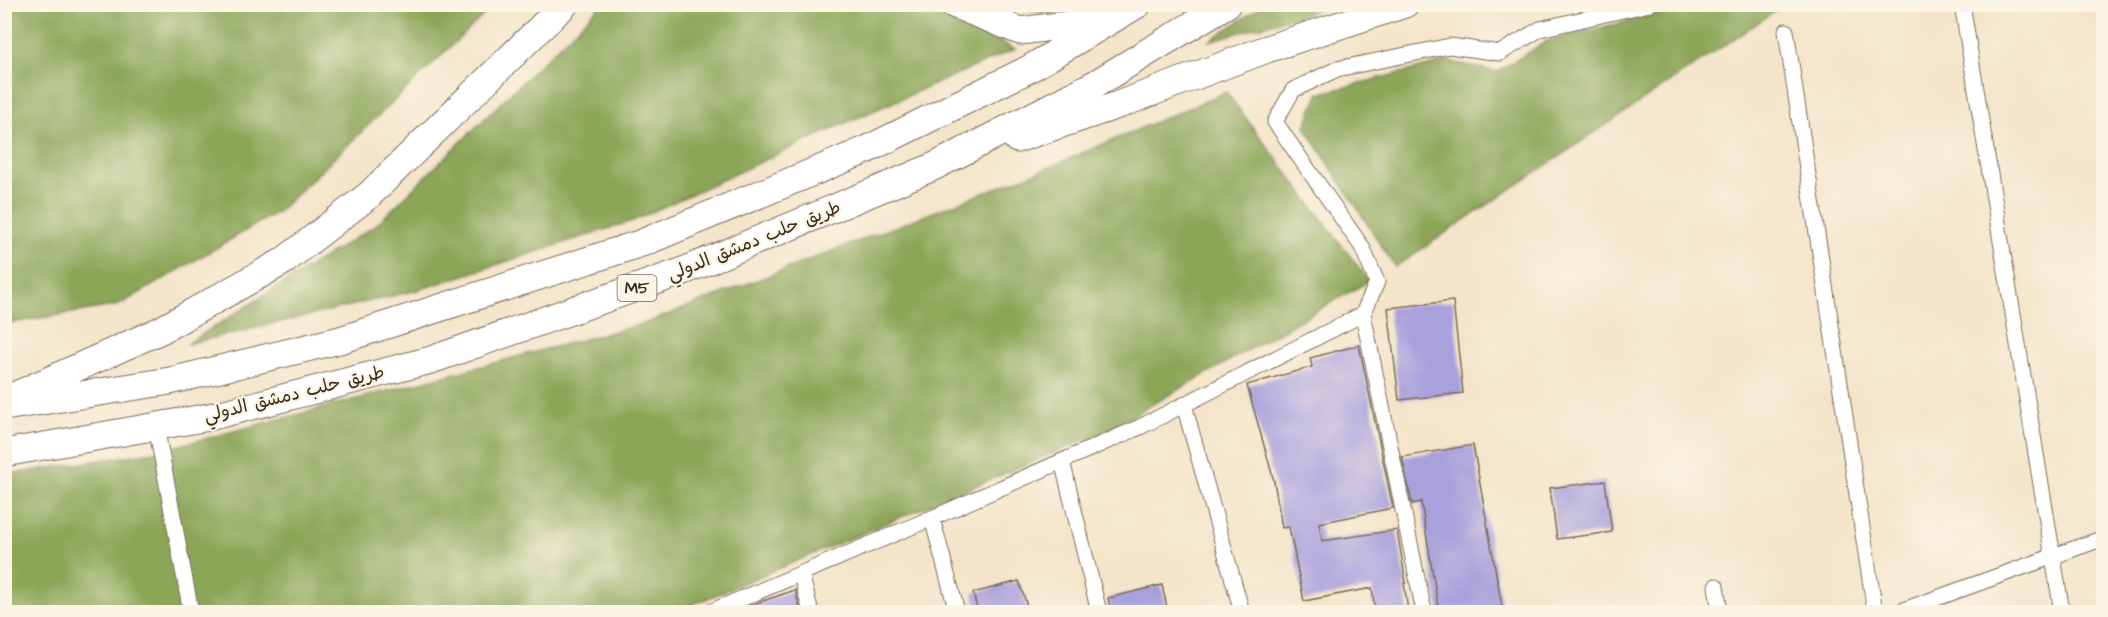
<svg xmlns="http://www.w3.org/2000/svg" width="2108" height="617" font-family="'Architects Daughter','Playpen Sans Arabic',sans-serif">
<rect width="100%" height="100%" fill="#fcf5e5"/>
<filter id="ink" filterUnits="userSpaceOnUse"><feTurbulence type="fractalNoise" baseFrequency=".0167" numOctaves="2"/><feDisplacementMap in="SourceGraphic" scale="12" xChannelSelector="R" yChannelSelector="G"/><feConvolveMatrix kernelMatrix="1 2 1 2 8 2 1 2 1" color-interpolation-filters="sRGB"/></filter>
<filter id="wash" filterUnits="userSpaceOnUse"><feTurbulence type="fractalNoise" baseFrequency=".008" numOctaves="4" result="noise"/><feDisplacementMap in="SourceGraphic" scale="24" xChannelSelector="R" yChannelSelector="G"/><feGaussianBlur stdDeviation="1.35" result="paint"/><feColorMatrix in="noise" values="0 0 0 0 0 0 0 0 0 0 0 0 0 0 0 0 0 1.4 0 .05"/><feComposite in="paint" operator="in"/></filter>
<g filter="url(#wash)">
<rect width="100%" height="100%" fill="#f4e4c9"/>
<!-- forest -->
<path fill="#8ca658" stroke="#64683b" stroke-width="1.5" d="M5,4H494V5L279,211L119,305L5,324Z
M601,5H932L946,17L1015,49L834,128L635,220L418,290L187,344L376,225Z
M1009,5H1079L1050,14Z
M1263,5V4L1335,5L1209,41Z
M1693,5H1784L1395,267L1305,127L1318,94L1448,61L1497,72L1547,41Z
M1226,92L1369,281L1104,432L675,612H5V475L154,452L646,323L1045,169Z"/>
<g id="blocks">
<!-- building -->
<path fill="#a9a1dc" d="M1453,301L1463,393L1399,400L1388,308Z
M1359,345L1393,508L1319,523L1322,541L1397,530L1406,583H1404L1408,611L1375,612L1372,588L1304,601L1289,527L1282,528L1274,481L1247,385L1312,367L1310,358Z
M1473,445L1503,612H1439L1421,502L1412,504L1402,457Z
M1605,481L1612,532L1557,539L1550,488Z
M1019,581L1029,612H978L973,593Z
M1162,585L1168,612H1111L1108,598Z
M795,590L801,612H735L754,604Z"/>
</g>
</g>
<g filter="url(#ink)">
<use href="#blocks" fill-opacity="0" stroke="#7c6b5a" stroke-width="1.5"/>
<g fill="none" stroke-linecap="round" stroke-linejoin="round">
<defs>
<path id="minor" d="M1962,4L2062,612
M1786,31L1875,612
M1363,314L1424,612
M1184,405L1242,612
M156,426L191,612
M1062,461L1099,612
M932,518L957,612
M801,574L811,612
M1716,586L1720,612
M710,612L932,518L1140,427L1363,314L1377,282L1362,247L1275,122L1293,90L1337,69L1450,46L1500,53L1540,29L1649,4
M1898,612L2104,538"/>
<path id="motorway" d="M953,4L1020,31L1099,21
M1017,139L1118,105L1267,49L1405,4
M14,396L161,330L284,261L369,195L565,4
M4,407L170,381L340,340L642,243L866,150L1029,69L1138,4
M4,453L209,417L431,360L681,272L933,167L1095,84L1227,4"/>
</defs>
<!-- minor casing -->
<use href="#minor" stroke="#7c6b5a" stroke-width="17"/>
<!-- motorway casing -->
<use href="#motorway" stroke="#7c6b5a" stroke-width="29"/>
<!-- minor -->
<use href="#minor" stroke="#fff" stroke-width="15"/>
<!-- motorway -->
<use href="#motorway" stroke="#fff" stroke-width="27"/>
</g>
</g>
<g text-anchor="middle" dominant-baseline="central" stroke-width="4.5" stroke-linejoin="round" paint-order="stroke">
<!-- shield labels -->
<rect fill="#fcf5e5" stroke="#75675a" stroke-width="1.5" x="617.5" y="275" width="39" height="26" rx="4.5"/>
<g font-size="16" font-weight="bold" fill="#3b2a1e">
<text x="637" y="288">M5</text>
</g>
<!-- street labels -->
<g font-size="18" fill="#3b2a1e" stroke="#fcf5e5">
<text transform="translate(754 241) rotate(-22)">طريق حلب دمشق الدولي</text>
<text transform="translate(294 394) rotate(-14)">طريق حلب دمشق الدولي</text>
</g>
</g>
<!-- margin -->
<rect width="2108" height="617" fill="none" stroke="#fcf5e5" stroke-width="24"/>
</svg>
